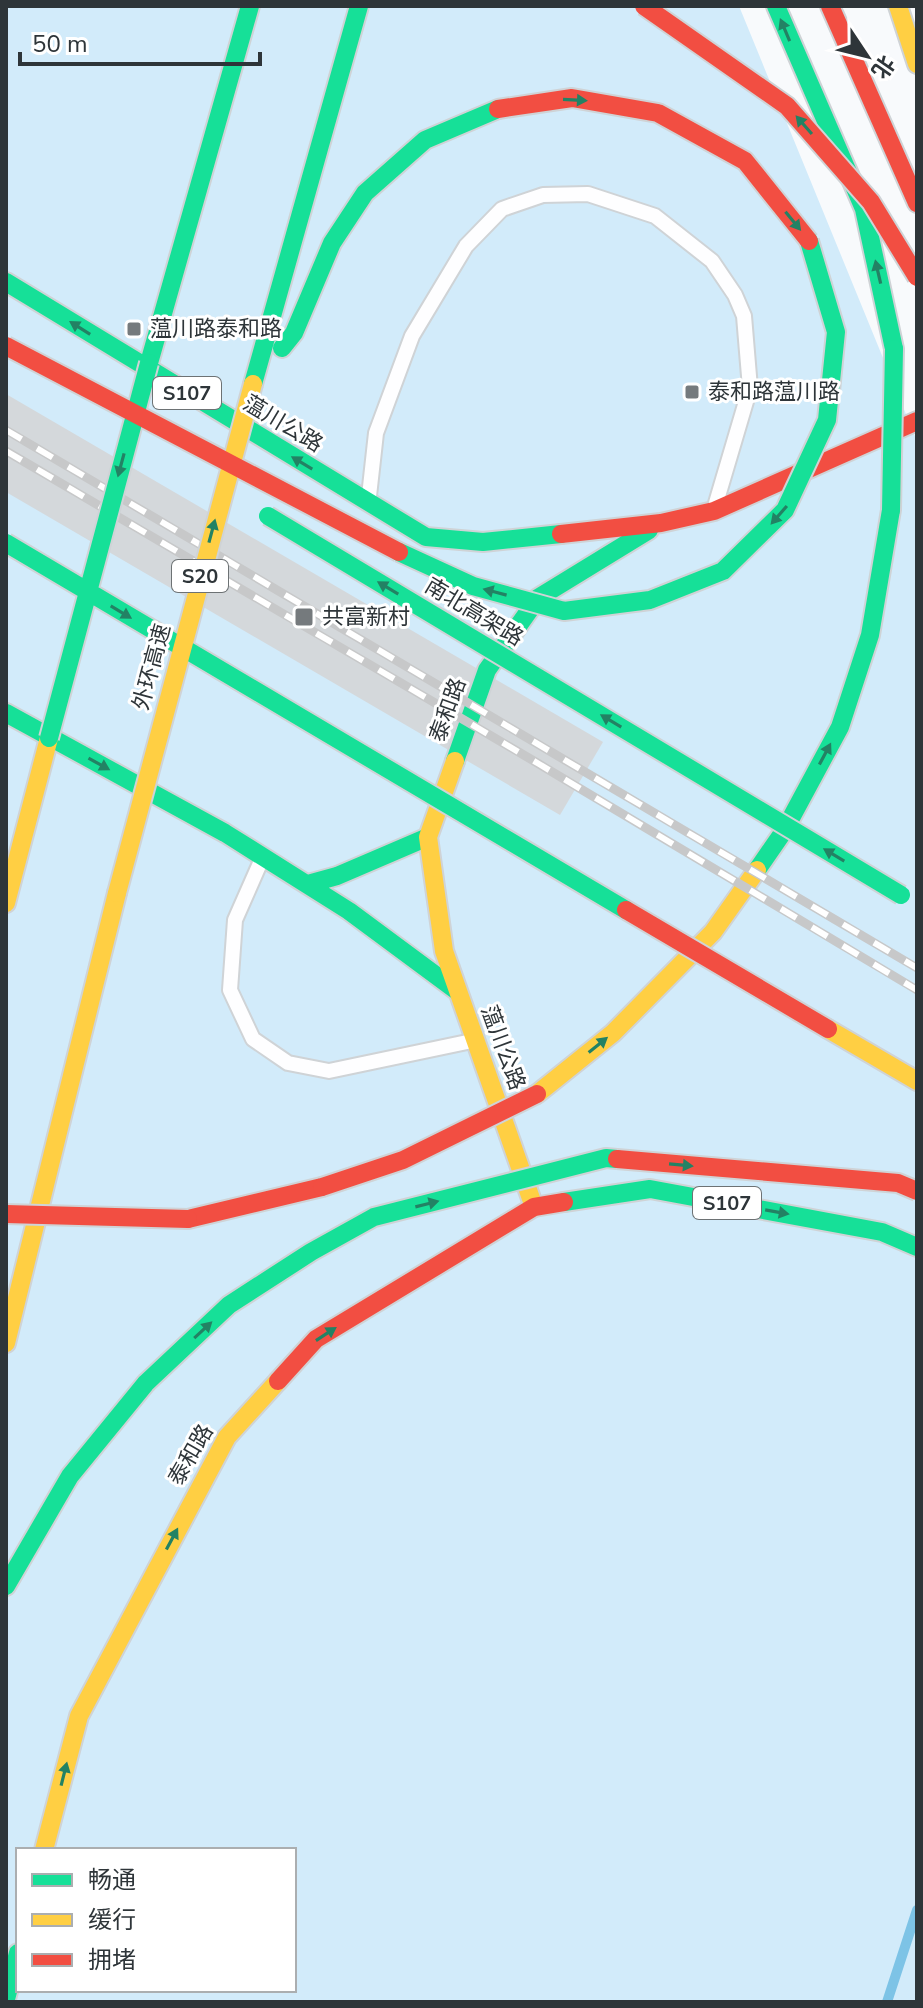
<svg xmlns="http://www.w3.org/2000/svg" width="923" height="2008" font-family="'Nunito Sans','Noto Sans SC',sans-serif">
<rect width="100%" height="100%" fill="#f8fafc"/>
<!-- green -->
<path fill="#d2ebfa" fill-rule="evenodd" d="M6,6H739L917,441V2002H6ZM18,1850H294V1990H18Z"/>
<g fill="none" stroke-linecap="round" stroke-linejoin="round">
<!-- stream -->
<path stroke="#7dc3e6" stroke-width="10" d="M887,2002L917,1910"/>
</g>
<!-- building -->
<path fill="#d4d8db" d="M6,394L603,742L560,815L6,492Z"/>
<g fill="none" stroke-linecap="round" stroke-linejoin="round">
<defs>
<path id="lane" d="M369,496L376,433L412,336L466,246L502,209L543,195L588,194L655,216L712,261L735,295L744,316L750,388L716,503
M261,861L235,920L230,990L253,1039L288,1063L329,1071L472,1041"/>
<path id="fast" d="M776,6L864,209L894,349
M6,282L426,537L483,542L561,534
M282,348L294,333L332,243L365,193L425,140L498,109
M149,363L250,6
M253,384L359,6
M6,713L225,833L349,911L457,991
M455,761L487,670L538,598L649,530
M757,870L784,831L840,727L870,635L891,510
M308,884L337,876L428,837
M564,1202L650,1189L882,1232L917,1247
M6,1586L70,1476L146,1383
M6,1999L18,1953"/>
<path id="slow" d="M898,6L917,64
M455,761L428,837L444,951L534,1207
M6,903L49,738
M828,1029L917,1081
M537,1094L613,1033L713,932L757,870
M6,1343L117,893
M44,1850L79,1716L227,1437L278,1381"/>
<path id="jam" d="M830,6L917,203
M561,534L661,523L714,511L917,421
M188,1219L322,1187
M278,1381L316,1339L534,1207L564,1202"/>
</defs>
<!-- lane casing -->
<use href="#lane" stroke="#cfd3d6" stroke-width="18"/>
<!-- fast casing -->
<use href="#fast" stroke="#cfd3d6" stroke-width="22"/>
<!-- slow casing -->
<use href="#slow" stroke="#cfd3d6" stroke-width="22"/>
<!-- jam casing -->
<use href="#jam" stroke="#cfd3d6" stroke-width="22"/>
<!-- lane -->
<use href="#lane" stroke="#fefeff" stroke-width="14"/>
<!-- fast -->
<use href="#fast" stroke="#16e098" stroke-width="18"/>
<!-- slow -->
<use href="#slow" stroke="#ffcf43" stroke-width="18"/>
<!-- jam -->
<use href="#jam" stroke="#f24e42" stroke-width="18"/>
<defs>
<path id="rail" d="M6,430L917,968
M6,451L539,764L917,990"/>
</defs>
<!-- rail casing -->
<use href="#rail" stroke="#c7c8c9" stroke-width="9"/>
<!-- rail -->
<use href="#rail" stroke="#fff" stroke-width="6" stroke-dasharray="18" stroke-linecap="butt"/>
<defs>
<path id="fast-bridge" d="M891,510L894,349
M268,516L901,895
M6,543L626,910
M399,552L473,586L564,611L650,600L723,571L785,510L827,420L836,332L809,241
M49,738L149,363
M146,1383L229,1305L311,1252L374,1217L606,1158L617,1159"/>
<path id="slow-bridge" d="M117,893L253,384"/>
<path id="jam-bridge" d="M644,6L787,106L871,202L917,277
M498,109L572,98L658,113L745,161L809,241
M6,346L399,552
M626,910L828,1029
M617,1159L898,1183L917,1191
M322,1187L403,1160L537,1094
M6,1214L188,1219"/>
</defs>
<!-- fast-bridge casing -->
<use href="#fast-bridge" stroke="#cfd3d6" stroke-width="22" stroke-linecap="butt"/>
<!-- slow-bridge casing -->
<use href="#slow-bridge" stroke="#cfd3d6" stroke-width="22" stroke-linecap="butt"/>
<!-- jam-bridge casing -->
<use href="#jam-bridge" stroke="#cfd3d6" stroke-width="22" stroke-linecap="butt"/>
<!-- fast-bridge -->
<use href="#fast-bridge" stroke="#16e098" stroke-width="18"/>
<!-- slow-bridge -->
<use href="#slow-bridge" stroke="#ffcf43" stroke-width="18"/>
<!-- jam-bridge -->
<use href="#jam-bridge" stroke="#f24e42" stroke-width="18"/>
</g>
<!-- one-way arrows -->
<defs><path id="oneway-solid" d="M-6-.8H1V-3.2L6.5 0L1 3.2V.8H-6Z" transform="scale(2)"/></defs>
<g fill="#238264">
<use href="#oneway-solid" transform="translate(785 30) rotate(-113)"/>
<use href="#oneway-solid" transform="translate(575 100) rotate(3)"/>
<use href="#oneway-solid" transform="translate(804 125) rotate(-131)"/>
<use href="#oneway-solid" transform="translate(793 221) rotate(51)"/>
<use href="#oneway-solid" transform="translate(878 272) rotate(-103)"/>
<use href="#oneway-solid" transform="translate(80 328) rotate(-148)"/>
<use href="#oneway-solid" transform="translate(302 463) rotate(-149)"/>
<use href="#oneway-solid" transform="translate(121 465) rotate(105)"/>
<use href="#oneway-solid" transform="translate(779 515) rotate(131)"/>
<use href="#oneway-solid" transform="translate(212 531) rotate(-75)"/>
<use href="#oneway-solid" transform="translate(388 588) rotate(-149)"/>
<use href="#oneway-solid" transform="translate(495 592) rotate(-165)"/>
<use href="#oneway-solid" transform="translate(121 612) rotate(31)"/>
<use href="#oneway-solid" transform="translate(611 721) rotate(-149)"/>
<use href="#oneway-solid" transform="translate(825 754) rotate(-62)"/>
<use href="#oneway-solid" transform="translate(99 764) rotate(29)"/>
<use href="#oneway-solid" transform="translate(834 855) rotate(-149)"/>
<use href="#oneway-solid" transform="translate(598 1045) rotate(-39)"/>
<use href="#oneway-solid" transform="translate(681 1165) rotate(5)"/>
<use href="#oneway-solid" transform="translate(427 1204) rotate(-14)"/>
<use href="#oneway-solid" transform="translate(777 1212) rotate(10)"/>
<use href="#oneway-solid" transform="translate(203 1330) rotate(-43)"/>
<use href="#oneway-solid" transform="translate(326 1334) rotate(-33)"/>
<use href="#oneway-solid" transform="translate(172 1539) rotate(-62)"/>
<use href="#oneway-solid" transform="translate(64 1774) rotate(-76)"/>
</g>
<!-- markers -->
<g fill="#757a7d" stroke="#fff" stroke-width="3">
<rect x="126" y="321" width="16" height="16" rx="4"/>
<rect x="684" y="384" width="16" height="16" rx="4"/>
<rect x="294" y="607" width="20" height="20" rx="4"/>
</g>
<g text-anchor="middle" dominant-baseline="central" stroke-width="6" stroke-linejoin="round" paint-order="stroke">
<!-- shield labels -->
<g fill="#fff" stroke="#6d7274" stroke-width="2">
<rect x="153" y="377" width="68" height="32" rx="6"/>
<rect x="172" y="560" width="56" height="32" rx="6"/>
<rect x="693" y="1187" width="68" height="32" rx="6"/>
</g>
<g font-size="20" font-weight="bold" fill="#2e3539">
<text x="187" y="393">S107</text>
<text x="200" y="576">S20</text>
<text x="727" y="1203">S107</text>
</g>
<!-- poi labels -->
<g font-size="22" fill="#2e3539" stroke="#fff" text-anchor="start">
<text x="150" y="329">蕰川路泰和路</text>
<text x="708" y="392">泰和路蕰川路</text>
<text x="322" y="617">共富新村</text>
</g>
<!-- street labels -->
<g font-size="22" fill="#2e3539" stroke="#fff">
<text transform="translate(283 424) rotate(31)">蕰川公路</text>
<text transform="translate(474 612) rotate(31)">南北高架路</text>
<text transform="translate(152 667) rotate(-75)">外环高速</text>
<text transform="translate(448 710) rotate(-70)">泰和路</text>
<text transform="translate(503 1048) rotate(70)">蕰川公路</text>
<text transform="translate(191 1455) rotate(-60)">泰和路</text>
</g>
</g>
<!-- border -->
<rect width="923" height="2008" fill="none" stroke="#2e3539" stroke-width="16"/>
<!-- legend -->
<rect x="16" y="1848" width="280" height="144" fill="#ffffff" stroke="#abaeb0" stroke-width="2"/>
<rect x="32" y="1874" width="40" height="12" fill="#16e098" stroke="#abaeb0" stroke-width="2"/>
<text x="88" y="1888" font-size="24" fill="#2e3539">畅通</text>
<rect x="32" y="1914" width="40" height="12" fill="#ffcf43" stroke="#abaeb0" stroke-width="2"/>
<text x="88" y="1928" font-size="24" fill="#2e3539">缓行</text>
<rect x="32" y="1954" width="40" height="12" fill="#f24e42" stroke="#abaeb0" stroke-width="2"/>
<text x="88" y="1968" font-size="24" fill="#2e3539">拥堵</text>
<!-- north arrow -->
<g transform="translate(867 56) rotate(125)" stroke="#ffffff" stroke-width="6" paint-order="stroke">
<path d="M0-6L14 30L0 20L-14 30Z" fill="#2e3539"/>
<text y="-12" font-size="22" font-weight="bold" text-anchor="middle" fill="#2e3539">北</text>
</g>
<!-- scale -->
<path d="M20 52v12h240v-12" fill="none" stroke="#2e3539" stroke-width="4"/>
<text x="32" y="52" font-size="24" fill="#2e3539" stroke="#ffffff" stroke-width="6" paint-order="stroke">50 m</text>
</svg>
